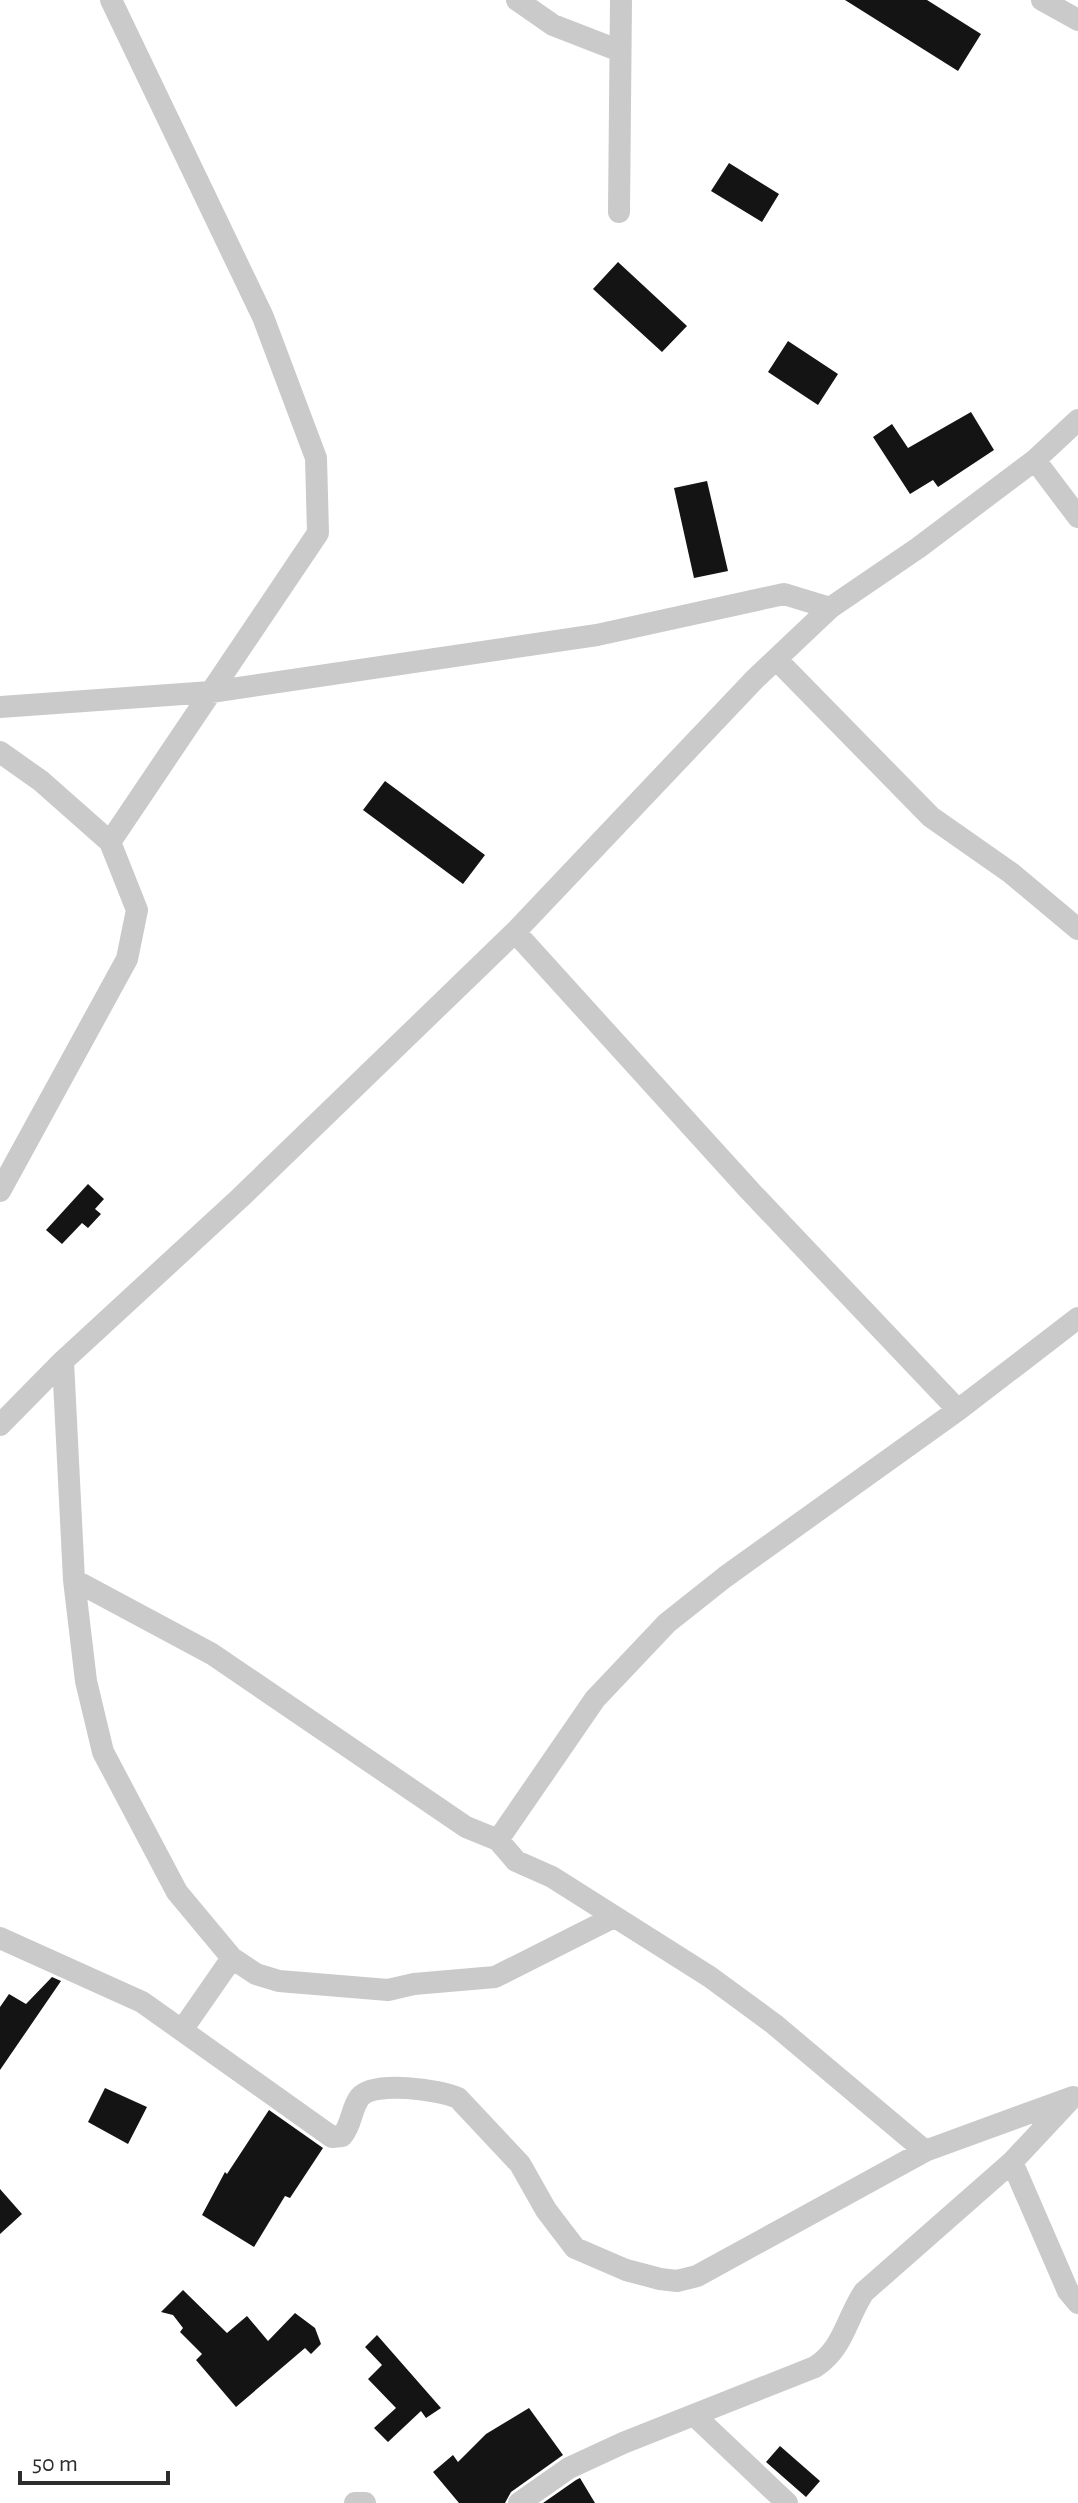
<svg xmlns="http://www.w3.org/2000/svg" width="1078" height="2503" font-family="'Alegreya Sans',sans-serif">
<rect width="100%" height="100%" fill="#fff"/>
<!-- building -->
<path fill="#141414" d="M845,0H927L981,34L958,71Z
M729,163L779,194L762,222L711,191Z
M618,262L687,326L662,352L593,289Z
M788,341L838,374L818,405L768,372Z
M971,412L994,450L938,487L933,480L910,494L873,437L892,424L908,448Z
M707,481L728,571L694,578L674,488Z
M385,781L485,855L463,884L363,810Z
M88,1184L104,1199L95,1209L101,1214L88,1228L82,1223L62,1244L46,1230Z
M52,1977L61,1981L0,2070V2007L9,1994L26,2004Z
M105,2088L147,2107L128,2144L88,2122Z
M269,2110L323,2148L290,2198L285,2196L254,2247L202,2215L225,2172L227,2174Z
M0,2189L22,2214L0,2234Z
M183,2290L227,2333L247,2316L268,2341L295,2313L315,2328L321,2344L311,2354L305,2348L236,2407L196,2360L202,2354L180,2332L183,2328L173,2315L161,2312Z
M377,2335L441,2408L426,2418L421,2411L388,2442L374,2428L396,2408L368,2379L382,2365L365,2347Z
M529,2408L563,2455L511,2492L505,2503H459L433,2472L453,2455L458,2462L486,2434Z
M780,2446L820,2481L806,2497L766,2462Z
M580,2478L595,2503H543L576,2480Z"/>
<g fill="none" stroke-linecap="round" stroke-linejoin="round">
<!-- minor -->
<path stroke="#cacaca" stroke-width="22" d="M517,0L553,25L620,51
M1042,0L1078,20
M619,212L621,0
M1035,460L1078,517
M776,659L931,817L1011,873L1078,929
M0,707L211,692L597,635L784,594L830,608
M0,752L41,781L110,842L137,910L127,959L0,1191
M110,842L318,533L316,458L263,317L111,0
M515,932L751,1192L958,1410
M63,1361L74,1580L86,1681L103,1752L177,1892L232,1958L256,1974L279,1981L388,1990L414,1984L495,1977L614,1917
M0,1425L63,1361L241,1197L515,932L754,680L830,608L918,548L1035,460L1078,420
M74,1580L212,1654L466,1827L498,1840L516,1861L552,1877L710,1977L774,2024L925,2151
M498,1840L595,1699L667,1623L725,1577L958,1410L1078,1318
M0,1938L142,2002L332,2137L342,2136C352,2125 351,2108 360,2097C374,2080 440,2090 458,2098L520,2164L546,2210L575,2248L626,2270L660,2279L677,2281L697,2276L925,2151L1073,2097
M182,2030L232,1958
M1012,2162L1068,2291L1078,2303
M695,2416L787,2503
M355,2503H365
M519,2503L569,2468L623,2443L815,2367C844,2348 846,2319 864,2292L1012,2162L1071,2099"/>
</g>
<!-- scale -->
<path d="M20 2471v12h148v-12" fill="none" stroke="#2d2d2d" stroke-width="4"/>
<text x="32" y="2471" font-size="24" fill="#2d2d2d" stroke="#ffffff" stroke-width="6" paint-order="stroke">50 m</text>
</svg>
